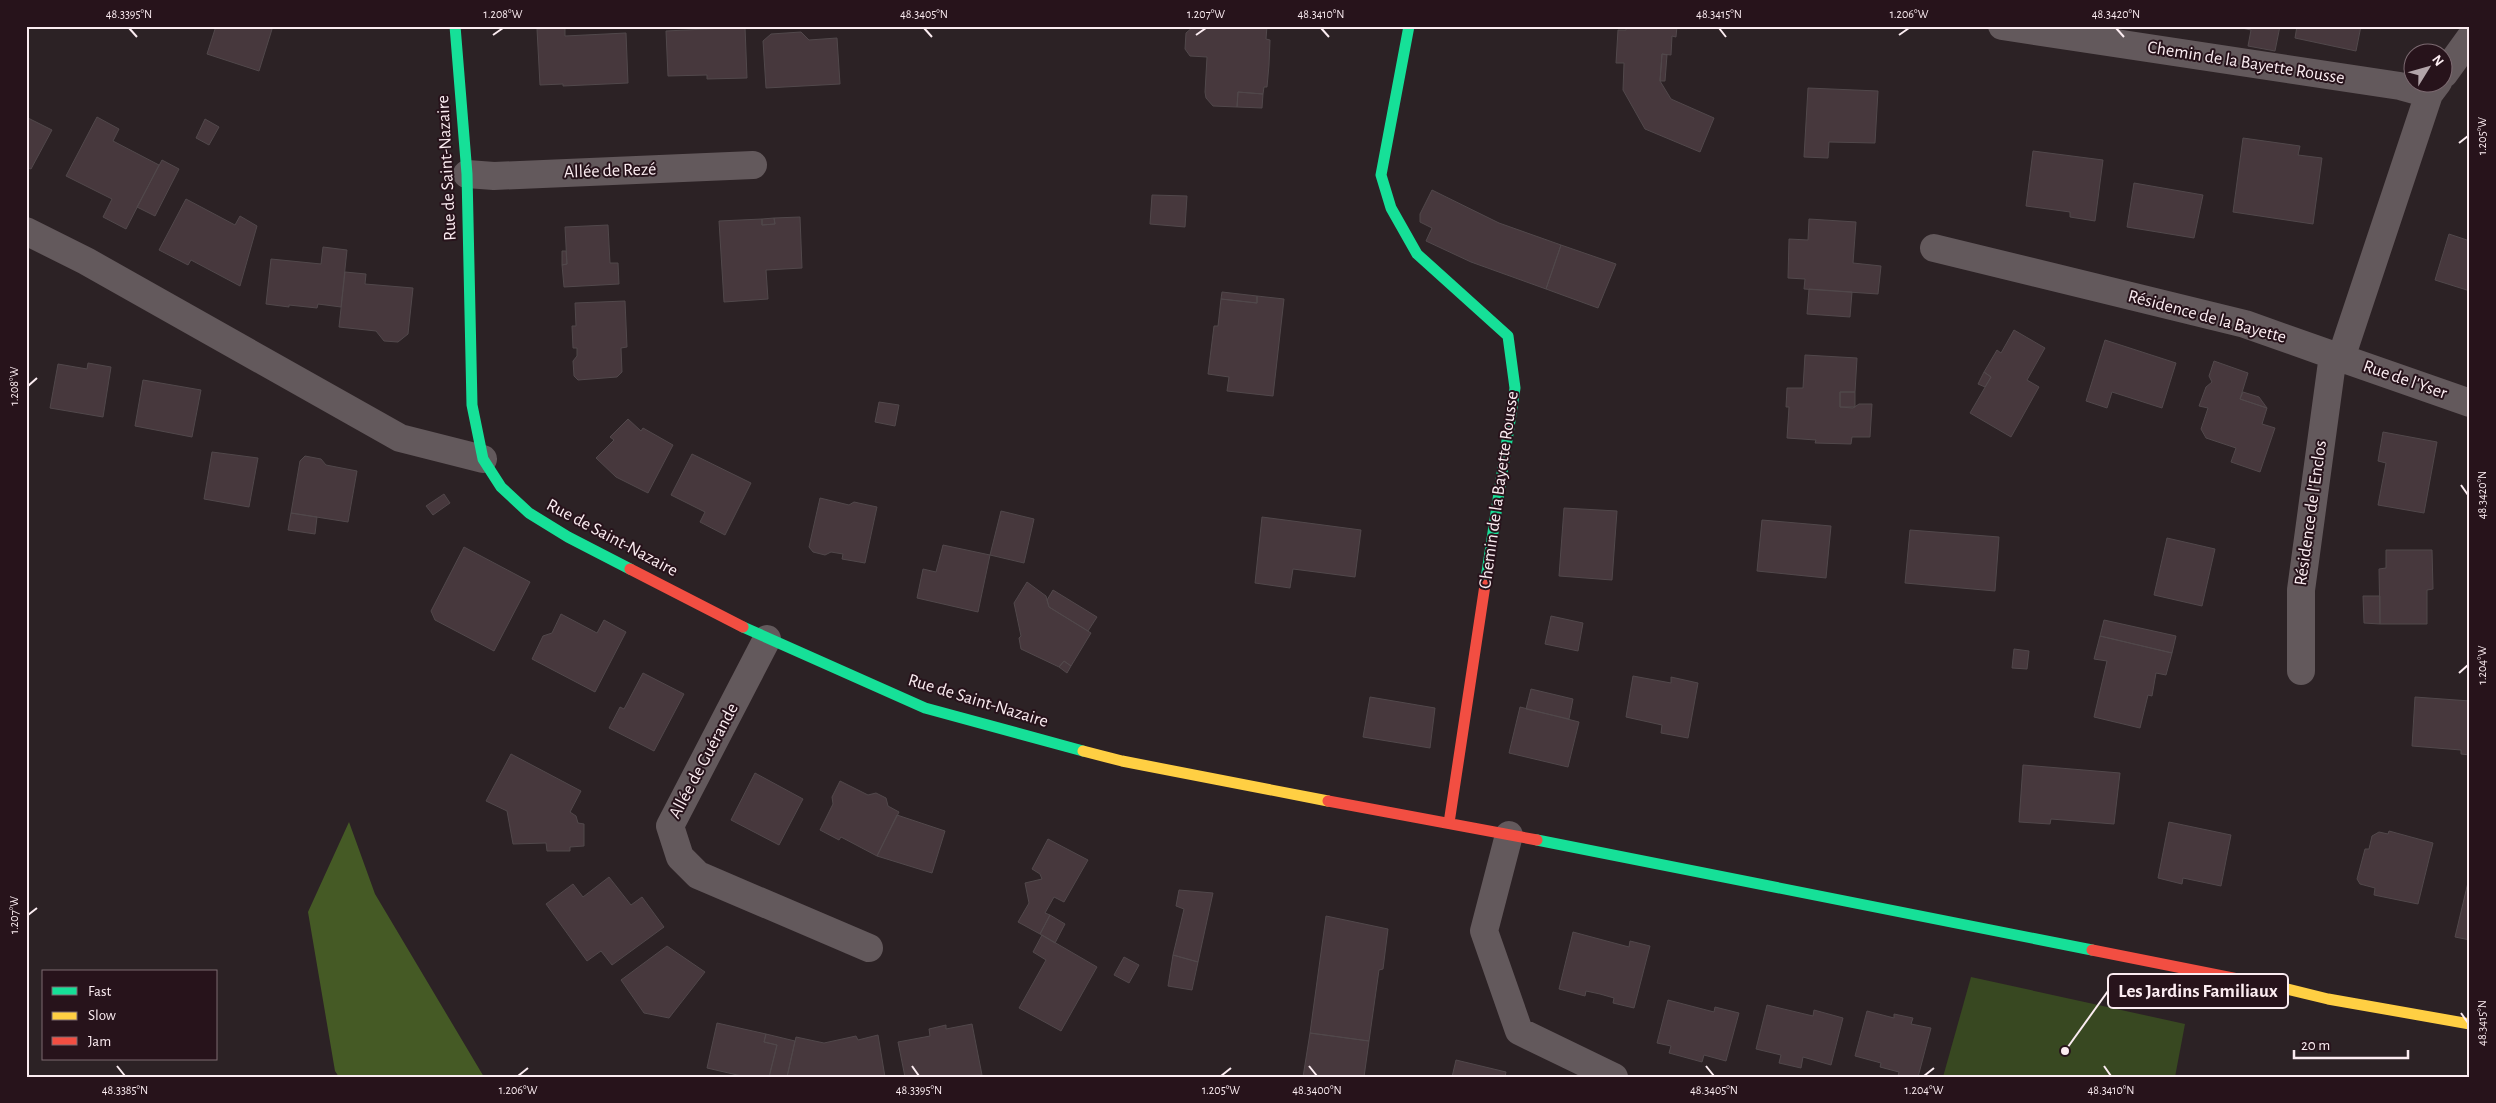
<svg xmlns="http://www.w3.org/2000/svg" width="2496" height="1103" font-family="'Alegreya Sans',sans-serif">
<rect width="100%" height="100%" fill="#2c2225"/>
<!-- green -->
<path fill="#384821" d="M1971,977L2185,1024L2175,1077H1943Z"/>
<!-- forest -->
<path fill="#455a25" d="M349,822L375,894L484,1077H339L335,1071L308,912Z"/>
<!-- building -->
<path fill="#47383d" stroke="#51484b" d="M216,26H273L259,71L207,54Z
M1194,26H1267L1266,39L1270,40L1269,65L1267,87H1264L1263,94L1238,92L1237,107L1213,106L1206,98L1205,92L1207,57L1190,56L1185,49L1186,33Z
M1626,26H1677L1676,37L1672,36L1671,55L1662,54L1660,81L1671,99L1714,118L1700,152L1645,129L1623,90L1624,63H1616L1618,30H1626Z
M2233,26H2280L2275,51L2248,46L2251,30Z
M2297,26H2361L2356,51L2295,38Z
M745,27L747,78L707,79V75L668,76L666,31Z
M565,28V36L626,33L628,83L563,86V84L540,85L537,29Z
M801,32L809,40L837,38L840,84L766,88L763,41L771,34Z
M1662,54L1667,55L1665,81H1660Z
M1808,88L1878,91L1875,143L1829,142L1828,158L1804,157Z
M1238,92L1263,94L1262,108L1237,107Z
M26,117L52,130L31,169L26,167Z
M97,117L119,129L113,141L159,165L126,229L103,217L112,199L66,176Z
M205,119L219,127L209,145L196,138Z
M2243,138L2300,146L2298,155L2322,158L2313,224L2233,212Z
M2033,151L2103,160L2095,221L2070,217V212L2026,206Z
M162,160L179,169L155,216L137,207Z
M2134,183L2203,195L2194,238L2127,227Z
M1432,190L1499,223L1561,245L1546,289L1471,262L1426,241L1432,228L1420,222V214Z
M1152,195L1187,196L1185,227L1150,224Z
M186,199L235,225L240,216L257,226L240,286L191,260L188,265L159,250Z
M800,217L802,268L766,270L768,299L724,302L719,221L762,219V225L775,224L774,218Z
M774,218L775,224L762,225V219Z
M1809,219L1856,222L1853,263L1881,266L1878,294L1804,289L1805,279L1788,278L1789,239L1808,240Z
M608,225L610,263H618L619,284L564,287L562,265L567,264L565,227Z
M2449,234L2470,241V291L2435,280Z
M1561,245L1616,264L1598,308L1546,289Z
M323,247L347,250L341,307L318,304L317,308L289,305V307L266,304L271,259L321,264Z
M562,251H566L567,264L562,265Z
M345,272L366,274L365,284L413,288L408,334L398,342L384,341L376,331L339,327Z
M1809,289L1852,292L1850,317L1807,314Z
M1222,292L1257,296V303L1221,299Z
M1257,296L1284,299L1273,396L1227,391L1229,377L1208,374L1214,326H1218L1221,299L1257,303Z
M625,301L627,347L621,348L622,372L617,377L578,380L574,376L573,361L577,356V348H573L572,326H576L575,303Z
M2014,330L2045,348L2027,380L2039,387L2011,437L1970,413L1991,377L1984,372L1997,350L2001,353Z
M2105,340L2176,363L2162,408L2112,392L2107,408L2086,401Z
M1805,355L1857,358L1855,392H1840V407L1853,408L1859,404H1872L1870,437H1852L1851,444L1815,443L1816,440L1787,438L1789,407H1786L1787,388H1803Z
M2214,361L2248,373L2240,399L2267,408L2262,424L2275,428L2260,472L2231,462L2236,448L2206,438L2201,429L2208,408L2199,406L2206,387L2212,382L2209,376Z
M88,363L111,367L103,417L50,408L58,364L87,369Z
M1984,372L1991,377L1985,387L1978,384Z
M143,380L201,390L192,437L135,426Z
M1840,392H1855V407H1840Z
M2243,392L2259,397L2267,408L2240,399Z
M879,402L899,405L895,426L875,422Z
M628,419L641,431L643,428L673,445L648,493L616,477L596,458L614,440L610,437Z
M2383,432L2437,442L2424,513L2378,505L2386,463L2378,461Z
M212,452L258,458L249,507L204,499Z
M692,454L751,483L725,535L700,522L705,512L671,495Z
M305,456L321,459L326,465L357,471L348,522L291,513L300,461Z
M444,494L450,503L433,515L426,506Z
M820,498L849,505L854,502L877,507L865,563L842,559L843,554L831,552L825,555L813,552L809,547Z
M1564,508L1617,511L1612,580L1559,576Z
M1001,511L1034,519L1024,563L990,555Z
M291,513L317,517L315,534L288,530Z
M1262,517L1361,530L1355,577L1293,569L1290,588L1255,583Z
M1762,520L1831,526L1826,578L1757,571Z
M1910,530L1999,537L1995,591L1905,583Z
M2167,538L2215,549L2202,606L2154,595Z
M943,545L990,555L978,612L917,598L923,569L936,572Z
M464,547L530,582L494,651L435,620L431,611Z
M2386,550H2432L2433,589L2427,590V624H2380L2379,569L2386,568Z
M1027,582L1046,596L1049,607L1091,633L1071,666L1064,661L1059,667L1021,649L1019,638L1021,636L1014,603Z
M1053,590L1097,617L1088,631L1049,607L1047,600Z
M2363,596H2380V624L2364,623Z
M561,614L597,633L604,620L626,632L595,692L532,659L543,636L552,633Z
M1551,616L1583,623L1578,651L1545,644Z
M2104,620L2176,636L2172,653L2100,636Z
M2100,636L2172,653L2166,675L2156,673L2152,696L2148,695L2140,728L2094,717L2107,661L2094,659Z
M2014,649L2029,651L2027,669L2012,668Z
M1064,661L1071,666L1067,673L1059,667Z
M643,673L684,694L654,751L609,728L620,707L624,709Z
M1633,676L1671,683V677L1698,683L1688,738L1661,733L1662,725L1626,717Z
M1531,689L1573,699L1569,719L1526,709Z
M1370,697L1435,708L1430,748L1363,737Z
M2415,697L2470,701V755L2461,754V750L2412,746Z
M1520,707L1579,722L1568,767L1509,753Z
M511,754L581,791L570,812L576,816L578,823L584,824V846L570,847V851H547L546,843L513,844L507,811L486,801Z
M2023,765L2120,773L2114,824L2051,819L2050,824L2019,822Z
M755,773L803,799L779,845L731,820Z
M840,781L868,795L876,793L886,798L888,806L899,812L877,856L841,837L839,840L820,830L833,804L832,797Z
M897,815L945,831L932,873L877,856Z
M2169,822L2231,835L2221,886L2183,878L2182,884L2158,878Z
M2389,831L2433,843L2418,904L2374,895L2375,888L2360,884L2357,879L2365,849H2369L2372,836L2379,832L2388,834Z
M1048,839L1088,860L1064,902L1054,897L1045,913L1050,915L1040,934L1018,922L1029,903L1025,883L1042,879L1040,874L1032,869Z
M2470,874V940L2455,937Z
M609,877L631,905L642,897L664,927L612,965L601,951L587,961L546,904L573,884L583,897Z
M1179,890L1213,893L1198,962L1173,955L1184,909L1176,906Z
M1050,915L1065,924L1055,943L1040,934Z
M1326,916L1388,929L1383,969L1379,970L1369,1041L1310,1033Z
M1573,932L1629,947L1630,941L1650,946L1634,1008L1613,1003L1614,998L1600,994L1586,991L1585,996L1559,989Z
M1042,935L1097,967L1061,1031L1019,1008L1046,960L1033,952Z
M667,946L705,972L669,1018L644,1013L621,980Z
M1173,955L1198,962L1192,990L1168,986Z
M1124,957L1139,965L1129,983L1114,975Z
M1668,1000L1714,1012L1715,1007L1739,1013L1726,1061L1704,1055L1702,1062L1669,1053L1671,1046L1657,1043Z
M1767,1005L1813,1016L1814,1010L1843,1018L1831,1065L1803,1057L1801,1068L1779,1063L1781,1055L1756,1049Z
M1867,1011L1894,1018V1014L1913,1018L1911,1024L1931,1028L1918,1077L1898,1076L1899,1072L1880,1067L1881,1063L1855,1056Z
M717,1023L766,1034L764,1042L777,1045L769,1077H746L707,1068Z
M972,1024L982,1075L905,1077L898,1042L930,1036L929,1029L946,1025V1029Z
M1310,1033L1369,1041L1364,1077H1303Z
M766,1034L795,1041L787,1077H769L777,1045L764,1042Z
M878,1035L885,1077H787L796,1037L824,1043L856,1036L858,1040Z
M1456,1060L1506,1072L1505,1077H1452Z"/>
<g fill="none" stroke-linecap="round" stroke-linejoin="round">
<!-- street -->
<path stroke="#63595c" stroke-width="28" d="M2002,26L2400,86L2429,94
M2444,74L2470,38
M467,174L494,176L753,165
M26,231L86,261L400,438L483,459
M1934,248L2245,324L2341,358L2429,94L2438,82
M2341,358L2470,403
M767,639L670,826L680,857L698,875L869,948
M2301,671V590L2333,355
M1509,835L1484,931L1519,1031L1614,1077"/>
<!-- fast -->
<path stroke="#16e098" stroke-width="11" d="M455,26L467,174L472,405L483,459L501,487L529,513L568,537L630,569
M1409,26L1381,175L1391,208L1417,254L1508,336L1515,388L1485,585
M743,627L925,708L1083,751
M1537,840L2092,950"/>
<!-- slow -->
<path stroke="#ffcf43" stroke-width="11" d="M1083,751L1122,761L1328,801
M2283,988L2328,999L2470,1024"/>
<!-- jam -->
<path stroke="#f24e42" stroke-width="11" d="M630,569L743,627
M1328,801L1537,840
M1449,823L1485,585
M2092,950L2283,988"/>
</g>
<!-- ticks -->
<path fill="none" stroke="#fbecf1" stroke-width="2" d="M129,28L137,37M924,28L932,37M1321,28L1329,37M1719,28L1726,37M2116,28L2124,37M493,35L503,28M1196,35L1206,28M1899,35L1909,28M2459,143L2468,136M28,386L37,378M2461,485L2468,495M2459,673L2468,665M28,915L37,908M2461,1013L2468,1023M117,1066L125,1076M912,1066L919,1076M1309,1066L1317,1076M1706,1066L1714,1076M2104,1066L2111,1076M518,1076L528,1068M1221,1076L1231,1068M1924,1076L1934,1068"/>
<g text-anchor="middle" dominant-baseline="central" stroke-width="4" stroke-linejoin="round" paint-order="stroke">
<!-- street labels -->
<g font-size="18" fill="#fbecf1" stroke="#27131b">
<text transform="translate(2246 63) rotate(9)">Chemin de la Bayette Rousse</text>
<text transform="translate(447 168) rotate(-93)">Rue de Saint-Nazaire</text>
<text transform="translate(610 171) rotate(-2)">Allée de Rezé</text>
<text transform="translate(2207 317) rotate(15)">Résidence de la Bayette</text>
<text transform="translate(2405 380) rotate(19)">Rue de l'Yser</text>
<text transform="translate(1499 490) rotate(-82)">Chemin de la Bayette Rousse</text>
<text transform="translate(2311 513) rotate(-82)">Résidence de l'Enclos</text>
<text transform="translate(612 538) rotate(28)">Rue de Saint-Nazaire</text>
<text transform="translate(978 701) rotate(17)">Rue de Saint-Nazaire</text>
<text transform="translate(704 761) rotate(-62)">Allée de Guérande</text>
</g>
</g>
<!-- callouts -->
<path fill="none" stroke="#fbecf1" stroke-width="2" d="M2065 1051L2108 991"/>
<circle fill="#fbecf1" stroke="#27131b" stroke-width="2" cx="2065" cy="1051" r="5"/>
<rect fill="#27131b" stroke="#fbecf1" stroke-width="2" x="2108" y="974" width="180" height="34" rx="5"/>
<g font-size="19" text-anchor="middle" font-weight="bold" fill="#fbecf1">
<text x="2198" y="997">Les Jardins Familiaux</text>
</g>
<!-- border -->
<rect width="2496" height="1103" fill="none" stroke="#27131b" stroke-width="55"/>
<!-- legend -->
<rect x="42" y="970" width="175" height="90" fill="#27131b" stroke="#7c6a71"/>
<rect x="52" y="987" width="25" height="8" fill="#16e098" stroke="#7c6a71"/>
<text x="88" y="996" font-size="15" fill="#fbecf1">Fast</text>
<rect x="52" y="1012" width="25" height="8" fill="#ffcf43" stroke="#7c6a71"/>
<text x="88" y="1020" font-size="15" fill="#fbecf1">Slow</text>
<rect x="52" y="1037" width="25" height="8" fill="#f24e42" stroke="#7c6a71"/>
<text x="88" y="1046" font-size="15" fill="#fbecf1">Jam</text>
<!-- north arrow -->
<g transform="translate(2428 68) rotate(53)"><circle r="24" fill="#27131b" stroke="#7c6a71"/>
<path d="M0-4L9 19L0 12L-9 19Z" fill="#b3a5aa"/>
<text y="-8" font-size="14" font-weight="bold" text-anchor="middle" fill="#fbecf1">N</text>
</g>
<!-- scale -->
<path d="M2294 1050v8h114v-8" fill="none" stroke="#fbecf1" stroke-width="2.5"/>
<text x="2301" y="1050" font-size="15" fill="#fbecf1" stroke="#27131b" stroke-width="4" paint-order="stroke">20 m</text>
<rect x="28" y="28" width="2440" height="1048" fill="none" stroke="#fbecf1" stroke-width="2"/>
<g font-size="12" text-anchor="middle" fill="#fbecf1">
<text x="129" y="18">48.3395°N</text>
<text x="503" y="18">1.208°W</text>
<text x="924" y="18">48.3405°N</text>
<text x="1206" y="18">1.207°W</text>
<text x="1321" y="18">48.3410°N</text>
<text x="1719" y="18">48.3415°N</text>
<text x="1909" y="18">1.206°W</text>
<text x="2116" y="18">48.3420°N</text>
<text transform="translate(2482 136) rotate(-90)" y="4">1.205°W</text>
<text transform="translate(14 386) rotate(-90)" y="4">1.208°W</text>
<text transform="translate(2482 495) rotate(-90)" y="4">48.3420°N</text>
<text transform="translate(2482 665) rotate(-90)" y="4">1.204°W</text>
<text transform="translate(14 915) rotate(-90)" y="4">1.207°W</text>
<text transform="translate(2482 1023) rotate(-90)" y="4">48.3415°N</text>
<text x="125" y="1094">48.3385°N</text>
<text x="518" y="1094">1.206°W</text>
<text x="919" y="1094">48.3395°N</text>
<text x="1221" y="1094">1.205°W</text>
<text x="1317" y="1094">48.3400°N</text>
<text x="1714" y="1094">48.3405°N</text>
<text x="1924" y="1094">1.204°W</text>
<text x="2111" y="1094">48.3410°N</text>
</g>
</svg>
